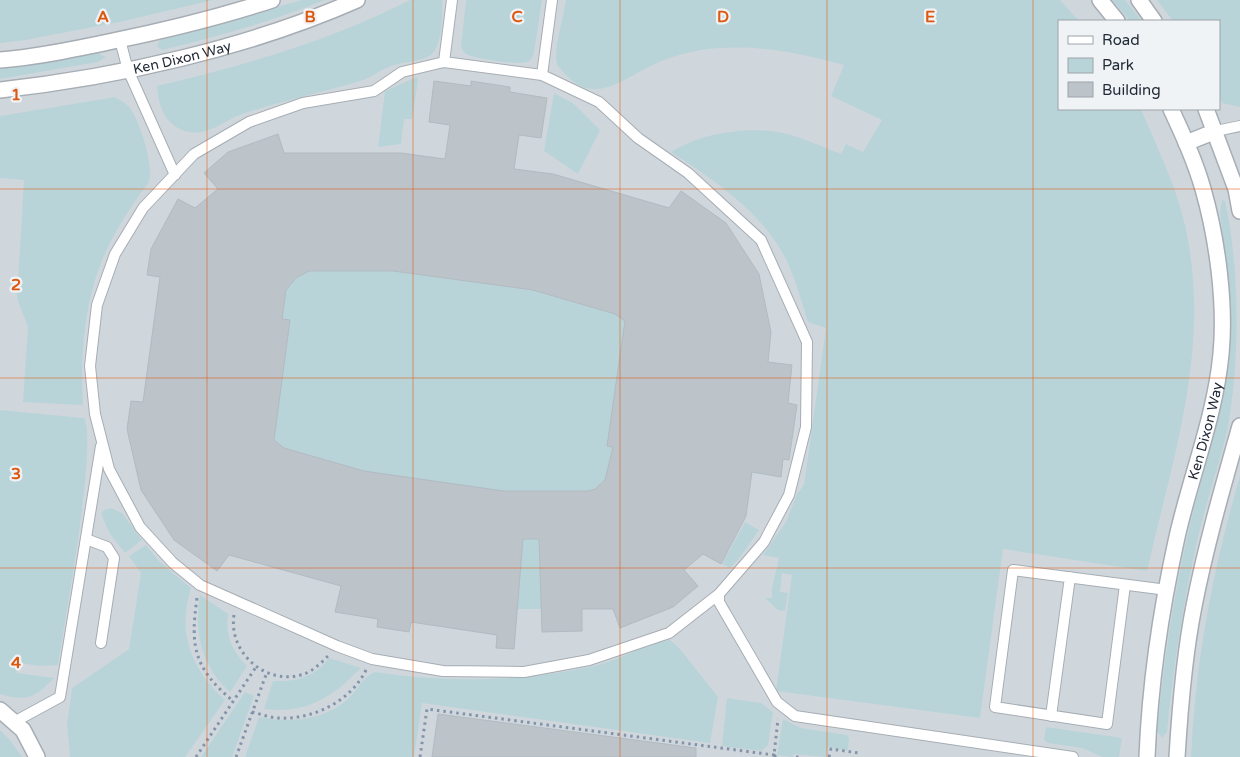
<svg xmlns="http://www.w3.org/2000/svg" width="1240" height="757" font-family="'Varela Round',sans-serif">
<rect width="100%" height="100%" fill="#dfe5e9"/>
<!-- built -->
<path fill="#d0d7dc" fill-rule="evenodd" d="M0,0H1240V757H0ZM1059,21H1219V109H1059Z"/>
<!-- green -->
<path fill="#b9d4d8" d="M0,0H213L124,21L26,40L0,43Z
M302,0H325C273,21 217,37 162,50L157,46L160,39Z
M410,0H442C443,13 442,47 431,55C421,62 402,62 391,66C380,70 371,78 360,81C321,93 281,101 242,114C223,121 207,138 185,131C165,125 158,105 157,86C245,65 330,41 410,0Z
M466,0H542L534,53C532,57 532,60 527,62C517,65 478,59 468,55C464,53 462,50 461,46Z
M566,0H1060L1079,21H1059V109H1141C1159,152 1180,193 1188,240C1209,353 1172,462 1147,571L1003,549L980,718L776,691L792,575L782,573L780,592L788,593L785,611L778,610L765,598H772V588L779,558L763,555L786,522L797,494L804,485L826,328L808,322C800,297 793,269 779,247C752,205 712,179 671,152C701,133 748,126 783,133C802,137 822,147 841,154L846,144L863,152L882,120L831,96L844,65C797,52 751,43 702,50C687,52 668,58 655,64C627,76 597,105 569,78C566,74 559,69 557,64C553,51 564,15 566,0Z
M1112,0H1125L1142,21H1130Z
M1157,0H1240V107L1222,103L1219,96V21H1173Z
M97,53L106,57L98,62L0,79V69Z
M417,77L418,80L412,119H404L401,144L378,147L385,91Z
M554,93L574,104L600,130L578,174L544,151Z
M115,97C120,100 127,104 130,108C140,122 154,165 149,181C147,186 141,192 138,197C129,210 120,224 112,239C85,290 80,348 83,405L23,402L28,327L17,299L24,180L0,178V116Z
M401,153L553,174L668,207L709,238L747,359L792,365L788,403L797,405L789,460L781,459V477L732,470L700,556L661,590L609,609H498L495,635L412,622L409,632L377,627L378,619L335,612L341,586L230,555L152,401L143,400L160,280L197,207L238,171Z
M1222,200L1225,201C1240,264 1240,367 1227,432C1218,469 1205,505 1197,542C1183,604 1173,668 1167,732L1162,738L1157,731C1164,663 1173,596 1189,529C1202,472 1223,418 1228,359C1232,309 1226,262 1220,212Z
M0,410L84,418C98,443 64,625 58,665L41,666L19,663L17,673L54,678C35,698 27,702 0,694Z
M1240,476V757H1191C1195,662 1213,568 1240,476Z
M111,508L122,513L142,540L125,553L110,534L101,514L104,510Z
M745,522L759,530L738,560L730,568L722,564Z
M146,545L159,561L191,588C177,633 191,669 225,700L185,757H70L67,724L72,688L129,649L141,573L129,556Z
M200,595L228,614C225,635 232,651 247,666L230,692C201,666 194,632 200,595Z
M670,640L680,649L718,697L710,743L422,703L414,757H245L259,717C290,723 323,721 348,699C357,691 363,676 375,672C449,683 521,682 594,666C620,660 644,644 670,640Z
M329,658L361,668C331,698 308,714 264,709L273,681C296,682 315,677 329,658Z
M245,692L254,696L232,757H201Z
M727,698L761,703L773,712L768,745L762,751L722,746Z
M783,719L801,728L847,735L849,738L848,750L828,748L826,757L793,754V757L777,755Z
M1046,727L1122,738L1119,757H1102L1082,748L1048,743L1044,740Z
M0,730L10,740L22,757H0Z"/>
<!-- building -->
<path fill="#bcc3c9" stroke="#b2bbc2" fill-rule="evenodd" d="M434,81L471,86V81L510,87V92L547,98L541,138L519,135L514,169L553,174L669,208L681,191L726,223L759,274L771,332L768,362L792,365L788,403L797,405L789,460L783,459L781,477L752,472L746,516L721,564L703,554L684,570L698,586L673,607L620,628L613,609H582V631L542,632L539,539H523L514,649L496,648L497,635L411,622L409,632L377,627L378,619L335,612L341,586L229,555L217,571L174,540L141,490L127,429L131,401L143,402L160,277L147,275L151,249L178,199L195,208L218,189L204,173L228,152L278,134L284,153H401L445,159L450,125L429,122ZM309,271H393L533,290L615,314L625,321L607,446L613,447L605,480L595,489L588,491H504L364,471L284,448L274,440L290,320L282,319L286,290L296,278Z
M438,714L696,748V757H432Z"/>
<g fill="none" stroke-linecap="round" stroke-linejoin="round">
<defs>
<path id="lane" d="M120,40L128,70L175,175
M444,62L542,75L599,102L638,138L688,173L761,240L807,342L806,427L789,495L764,542L719,594L669,633L589,660L524,672L443,671L372,659L337,646L200,585L173,563L140,527L109,469L95,414L90,366L97,305L115,254L143,208L194,154L249,122L303,103L374,91L402,72Z
M444,62L452,0
M542,75L552,0
M1216,131L1240,126
M86,539L107,547L114,558L101,643
M1125,585L1107,724L995,707L1013,570L1167,590
M719,594V602L777,702L795,716L1073,757
M1051,716L1070,577
M14,722L60,697L101,446"/>
<g id="street">
<path d="M1100,0L1117,21"/>
<path d="M1139,0L1154,21"/>
<path d="M0,60C38,57 76,49 113,41C167,30 220,17 272,0"/>
<path id="s1" d="M0,90C118,77 248,48 357,0"/>
<path d="M1206,109L1236,189L1240,211"/>
<path d="M1186,143L1216,131"/>
<path d="M0,710L23,730L37,757"/>
<path id="s2" d="M1147,757C1150,683 1161,609 1177,537C1191,475 1215,417 1221,354C1226,303 1217,238 1203,189C1195,161 1183,135 1171,109"/>
<path d="M1177,757C1180,707 1184,656 1194,606C1206,545 1223,486 1240,426"/>
</g>
</defs>
<!-- lane casing -->
<use href="#lane" stroke="#a6adb4" stroke-width="12"/>
<!-- street casing -->
<use href="#street" stroke="#a6adb4" stroke-width="18"/>
<!-- path -->
<path stroke="#8294aa" stroke-width="3" stroke-dasharray="2.5 4" stroke-linecap="butt" d="M197,598C190,647 194,668 233,701
M234,615C228,653 267,687 304,674C313,671 322,662 329,655
M252,712C261,714 270,718 279,718C313,720 351,701 366,670
M196,757L256,667
M236,757L267,672
M420,757L427,709L774,755V757
M776,757L774,755L778,719
M796,757H799
M829,757L831,749L859,753"/>
<!-- lane -->
<use href="#lane" stroke="#fff" stroke-width="10"/>
<!-- street -->
<use href="#street" stroke="#fff" stroke-width="15"/>
</g>
<!-- grid -->
<path fill="none" stroke="#de570e" stroke-width="1" stroke-opacity="0.55" d="M207,0V757M413,0V757M620,0V757M827,0V757M1033,0V757M0,189H1240M0,378H1240M0,568H1240"/>
<g text-anchor="middle" dominant-baseline="central" stroke-width="4.5" stroke-linejoin="round" paint-order="stroke">
<!-- street labels -->
<g font-size="14" fill="#222a37" stroke="#eff3f6">
<text stroke="none"><textPath href="#s1" startOffset="185">Ken Dixon Way</textPath></text>
<text stroke="none"><textPath href="#s2" startOffset="332">Ken Dixon Way</textPath></text>
</g>
</g>
<g font-size="16" text-anchor="middle" font-weight="bold" fill="#de570e" stroke="#eff3f6" stroke-width="4.5" stroke-linejoin="round" paint-order="stroke">
<text x="103" y="22">A</text>
<text x="310" y="22">B</text>
<text x="517" y="22">C</text>
<text x="723" y="22">D</text>
<text x="930" y="22">E</text>
<text x="16" y="100">1</text>
<text x="16" y="290">2</text>
<text x="16" y="479">3</text>
<text x="16" y="668">4</text>
</g>
<!-- legend -->
<rect x="1058" y="20" width="162" height="90" fill="#eff3f6" stroke="#9da3aa"/>
<rect x="1068" y="36" width="25" height="8" fill="#ffffff" stroke="#9da3aa"/>
<text x="1102" y="45" font-size="15" fill="#222a37">Road</text>
<rect x="1068" y="58" width="25" height="15" fill="#b9d4d8" stroke="#9da3aa"/>
<text x="1102" y="70" font-size="15" fill="#222a37">Park</text>
<rect x="1068" y="82" width="25" height="15" fill="#bcc3c9" stroke="#9da3aa"/>
<text x="1102" y="95" font-size="15" fill="#222a37">Building</text>
</svg>
